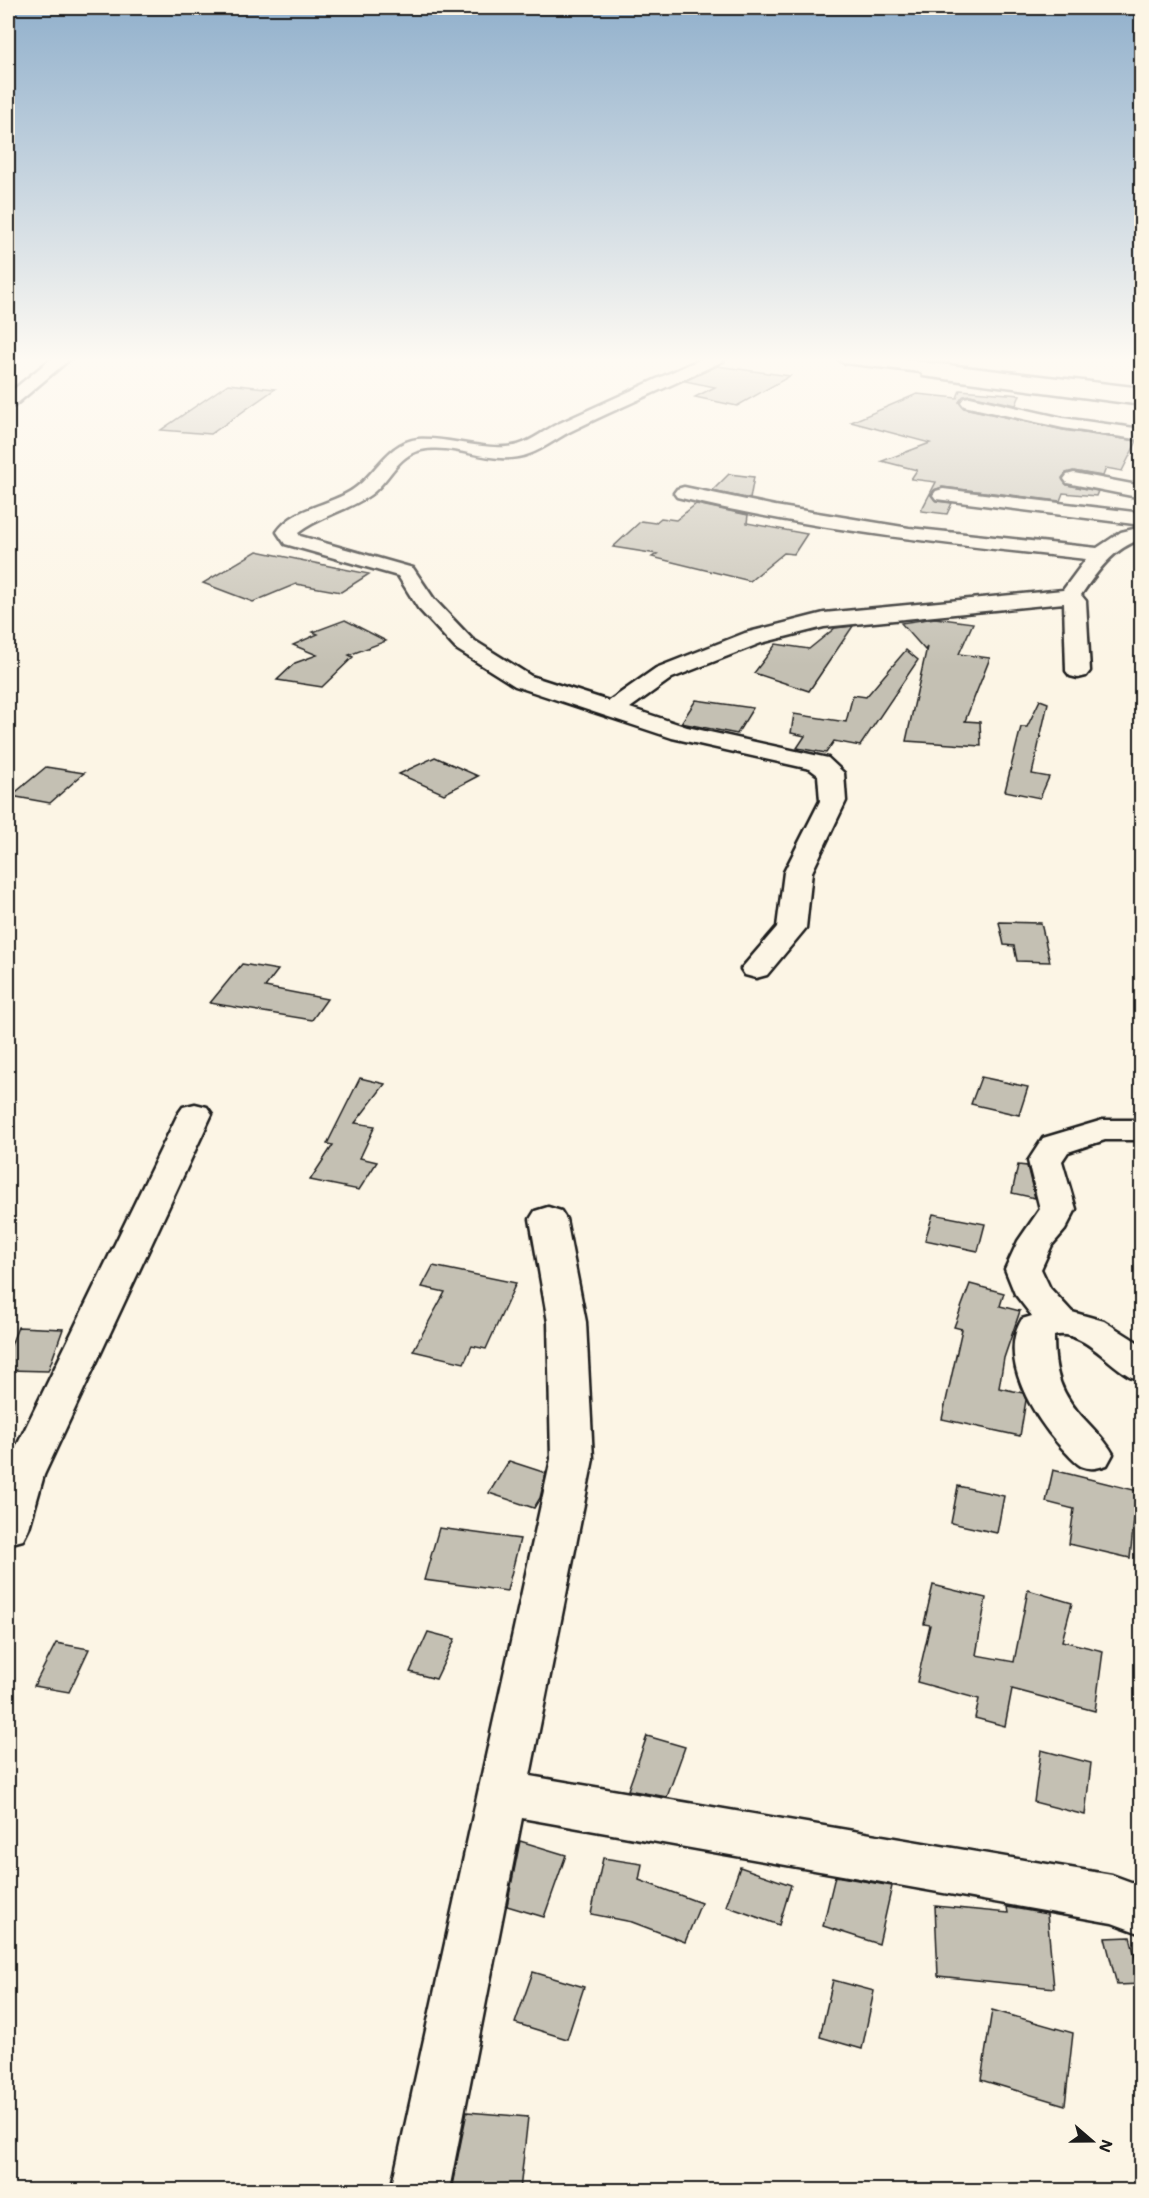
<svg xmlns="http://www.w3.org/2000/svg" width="1149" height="2198" font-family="Mali,sans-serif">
<rect width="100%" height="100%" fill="#fcf5e5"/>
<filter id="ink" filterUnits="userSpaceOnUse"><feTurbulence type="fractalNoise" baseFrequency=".0167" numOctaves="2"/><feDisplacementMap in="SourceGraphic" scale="12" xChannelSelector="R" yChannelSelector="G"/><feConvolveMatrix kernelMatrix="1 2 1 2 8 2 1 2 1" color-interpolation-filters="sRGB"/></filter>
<g filter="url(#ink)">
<!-- building -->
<path fill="#c4c0b3" stroke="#1c1c1c" stroke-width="1.5" d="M717,366L790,376L737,406L695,397L715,387L685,381Z
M228,384L275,389L211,434L161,430Z
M960,390L1020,395L1016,405L970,395L964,396L959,402L964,408L1063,430L1137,441L1122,471L1106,468L1103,476L1073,471L1066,473L1062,478L1067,485L1098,491L1096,496L1063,493L1060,501L942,487L934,490L931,495L936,501L952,503L947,514L921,511L936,482L911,479L917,470L882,461L930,443L851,422L917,394L957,398Z
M729,474L754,477L750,499L712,491Z
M696,504L748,515L747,523L807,534L794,554L784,553L750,581L652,557L657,554L613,547L641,521L655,523L661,518L676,520Z
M257,551L334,567L369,574L341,592L296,584L253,602L203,583Z
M935,618L973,623L959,654L990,658L965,721L980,722L981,746L906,741L927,647L925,650L901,623Z
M345,620L386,641L349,655L353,657L322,687L277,680L295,663L317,655L293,645L318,634L313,632Z
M853,626L809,691L754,673L776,644L809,649L835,628Z
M906,650L918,660L860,746L834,741L826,753L797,748L805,736L791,733L794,714L846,722L853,695L866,697Z
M696,700L753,708L737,734L681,723Z
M1040,700L1048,703L1032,774L1049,777L1040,798L1005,791L1021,727H1027Z
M435,757L478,776L444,794L399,774Z
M46,767L84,773L50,803L11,796Z
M999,922L1041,923L1050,962L1017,961L1014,946L1004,945Z
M242,964L278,970L265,987L327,999L312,1020L210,1003Z
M981,1077L1028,1087L1019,1115L971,1104Z
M360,1078L385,1084L355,1123L375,1126L360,1158L377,1162L359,1190L310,1180L333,1145L327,1144Z
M1018,1165L1027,1166L1035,1198L1012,1193Z
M933,1214L985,1224L978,1251L925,1240Z
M433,1266L516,1283L486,1349L472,1346L464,1363L413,1351L445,1292L422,1287Z
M970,1284L1004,1293L1000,1306L1020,1311L1004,1358L999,1388L1023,1393L1026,1400L1020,1436L942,1419L962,1329L954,1327Z
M18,1327L63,1329L48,1371L8,1370V1353Z
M509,1461L546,1473L540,1498L534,1508L489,1493Z
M1053,1470L1142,1492V1522L1134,1520L1130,1558L1069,1544L1074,1509L1046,1502Z
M958,1486L1004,1496L997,1533L951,1523Z
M439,1528L520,1539L507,1591L424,1580Z
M933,1585L986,1598L976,1655L1014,1662L1028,1590L1072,1603L1062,1641L1103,1651L1095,1711L1012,1689L1005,1726L975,1718L979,1699L917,1682L930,1625L924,1624Z
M428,1632L455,1639L436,1679L410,1672Z
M56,1643L89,1649L69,1692L34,1686Z
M647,1736L685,1747L667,1797L628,1790Z
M1041,1750L1091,1763L1085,1815L1034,1802Z
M520,1841L566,1855L544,1917L507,1906Z
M603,1858L642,1864L639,1880L701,1903L685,1942L632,1922L591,1914Z
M740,1867L791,1885L779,1925L726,1906Z
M835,1876L892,1886L879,1944L823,1926Z
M935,1906L1008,1913L1007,1907L1047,1914L1054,1988L938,1976Z
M1130,1937L1142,1984L1117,1985L1105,1938Z
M533,1972L584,1987L567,2039L515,2023Z
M833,1980L874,1991L862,2049L820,2037Z
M992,2010L1073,2033L1065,2105L981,2080Z
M467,2112L528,2117L520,2190H451Z"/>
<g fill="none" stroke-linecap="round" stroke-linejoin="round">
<defs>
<path id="minor" d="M52,358H71L14,406L8,407V394Z
M703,358H725L723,361C672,385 620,407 569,432C556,439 543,449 529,454C493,468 457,442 421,450C396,456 389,482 370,495C347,511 320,516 298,533L300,536L413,568L434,599L472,639L531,676L609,701L656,668L745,633L824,613L1063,590L1086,559C949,544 811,530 677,497L674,493L677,489L684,487L775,506L909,528L1097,548L1121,532L1142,527V539C1113,548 1097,572 1081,595L1086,601L1090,671L1086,676L1078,678L1070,676L1066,671L1064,603L824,627L761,643L672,678L630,708L687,727L828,758L844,773L846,801L812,872L806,928L767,975L756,978L745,975L741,969L777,927L784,872L820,801L818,775L810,769L672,738L515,686L456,649L418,608L398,576L285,544L277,532C295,505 335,506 359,485C378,469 390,442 418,439C450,437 488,453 518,445C533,441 547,428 562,422C609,401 656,379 703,358Z
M929,367L1142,395V405L923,376L921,372L923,368Z
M970,397L1063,418L1142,429V440L1063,428L964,406L961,402L964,398Z
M1074,473L1142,486V498L1067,483L1064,479L1067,475Z
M943,489L1142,513V525L936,499L933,495L936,491Z
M195,1104L207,1107L212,1114L44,1475L29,1528L23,1540L8,1544V1464L178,1114L183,1107Z
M1103,1120H1142V1140H1105L1068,1152L1062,1161L1076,1209L1065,1230L1052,1245L1041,1269L1050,1288L1072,1312L1104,1321L1142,1345V1380C1137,1378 1132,1378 1128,1375C1108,1364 1080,1328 1054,1336C1054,1373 1060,1394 1086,1421C1096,1432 1106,1441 1113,1454L1107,1465C1097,1468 1091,1470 1081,1466C1074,1462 1067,1453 1061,1447C1034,1417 997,1359 1022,1319L1032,1316L1015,1294L1005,1269L1018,1241L1040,1209L1028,1161L1043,1138Z
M548,1207L561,1211L566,1219L586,1322L593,1459L530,1776L1112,1875L1142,1886V1934L1112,1923L522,1818L449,2190H391L551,1459L548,1322L530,1219L535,1211Z"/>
<path id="highway" d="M836,358H889L1142,388V398L844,363Z"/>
</defs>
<!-- minor casing -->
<use href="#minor" stroke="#1c1c1c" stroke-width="5"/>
<!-- highway casing -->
<use href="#highway" stroke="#1c1c1c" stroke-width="5"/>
<!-- minor -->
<use href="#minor" fill="#fcf5e5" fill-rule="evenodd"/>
<!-- highway -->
<use href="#highway" fill="#fcf5e5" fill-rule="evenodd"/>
</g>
</g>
<!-- sky -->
<linearGradient id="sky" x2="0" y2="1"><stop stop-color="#91b0cc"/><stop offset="0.54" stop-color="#fefaf3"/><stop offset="1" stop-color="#fefaf3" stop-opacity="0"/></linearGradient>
<rect width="1149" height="666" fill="url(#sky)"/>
<!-- margin -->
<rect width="1149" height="2198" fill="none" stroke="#fcf5e5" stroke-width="30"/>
<rect x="15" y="15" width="1119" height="2168" fill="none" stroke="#1c1c1c" stroke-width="2" filter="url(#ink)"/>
<!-- north arrow -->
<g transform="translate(1092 2141) rotate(110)" stroke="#fcf5e5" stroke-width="4.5" paint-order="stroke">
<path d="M0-4.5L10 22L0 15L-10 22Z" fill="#1c1c1c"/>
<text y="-9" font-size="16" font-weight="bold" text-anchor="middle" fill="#1c1c1c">N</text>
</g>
</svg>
